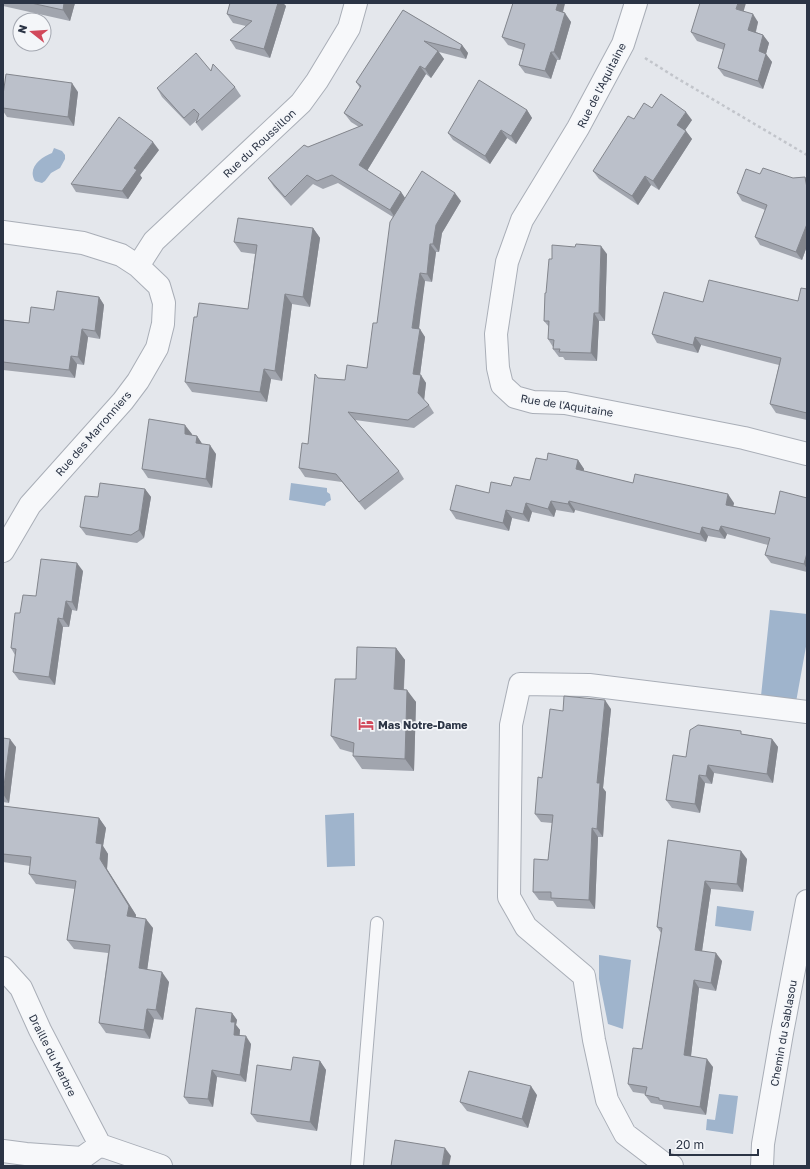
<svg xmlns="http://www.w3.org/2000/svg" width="810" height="1169" font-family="'Golos Text',sans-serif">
<rect width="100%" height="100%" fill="#e4e7ec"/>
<!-- water -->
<path fill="#9fb4cc" d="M54,148L62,151L65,155V159L60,168L51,173L45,181L42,183L35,181C27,168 41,157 52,153Z
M291,483L327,488V492L330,494L331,500L326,503L325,506L289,500Z
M770,610L807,614V641L796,702L761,696Z
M354,813L355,866L327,867L325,815Z
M717,906L754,911L751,931L715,926Z
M599,955L631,960L623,1029L608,1024L599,979Z
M719,1094L738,1096L733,1134L706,1130L707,1119L715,1120Z"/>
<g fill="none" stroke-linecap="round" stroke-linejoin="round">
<defs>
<path id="lane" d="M357,1166L377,923"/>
<path id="street" d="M636,3L623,44L578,128L522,220L507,262L496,334L498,368L502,385L515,397L533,402L565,403L744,438L807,454
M3,232L83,243L121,255L138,266L159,286L164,303L163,324L157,348L138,381L123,401L30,505L3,551
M138,266L154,241L301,103L317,81L349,28L356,3
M3,968L21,988L40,1030L100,1145
M3,1151L26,1154L82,1158L100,1145L161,1166
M672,1166L663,1163L625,1134L607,1100L594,1040L584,976L526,927L509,897L511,725L520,684L589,685L807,712
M762,1166L763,1144L782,1033L807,901"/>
</defs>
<!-- lane casing -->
<use href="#lane" stroke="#a9aeb7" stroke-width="14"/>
<!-- street casing -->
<use href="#street" stroke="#a9aeb7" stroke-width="24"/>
<!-- path -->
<path stroke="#c2c5cb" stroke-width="2.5" stroke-dasharray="3 3" stroke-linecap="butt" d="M645,58L675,77L807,155"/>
<!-- lane -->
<use href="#lane" stroke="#f7f8fa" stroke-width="12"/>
<!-- street -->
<use href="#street" stroke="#f7f8fa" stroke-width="22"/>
</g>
<!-- wall -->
<path fill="#a1a5ae" d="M3,3H75L70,21L3,6Z
M230,3H283L286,6L270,58L236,49L230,40L246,26L233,23L227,14Z
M513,3H565L563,13L571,22L560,60H557L551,79L525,73L519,65L523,50L508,45L502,37Z
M403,10L462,45L468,53L466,59L439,52L444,59L431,78L426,74L367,171L401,192L405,198L461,201L442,233L439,252H436L432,282L425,281L420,314L419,329L425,337L420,375L426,383L424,400L429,405L434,413L414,428L355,420L399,471L404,479L365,510L342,482L305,477L299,468L308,444L318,378L345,380L367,368L377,323L393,217L338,183L323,189L313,184L291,206L274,187L268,178L308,147L359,127L351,122L344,113L360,88L356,82Z
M744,11L758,22L756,32L763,35L769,43L766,54L772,62L763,89L724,76L718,68L724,50L697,41L691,32Z
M211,71L235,87L241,96L202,131L196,123L197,120L190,126L162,97L157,88Z
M78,92L74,126L7,117L3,111V95Z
M652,108L692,120L685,130L692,139L659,190L651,185L638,205L599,179L593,171L634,119Z
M527,110L532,118L516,144L507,138L490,164L453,140L448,133Z
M159,150L140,175L142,178L128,199L76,192L71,184Z
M760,174L793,178L805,177L807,181V246L802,260L760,245L755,237L765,210L742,201L737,193Z
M313,228L320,238L310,307L292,304L282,381L271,379L267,402L192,392L185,382L248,309L255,254L241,252L234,242Z
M607,254L605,321H599L597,361L565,360L563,357H559L553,349V347L548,339L549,327L544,321L546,293Z
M807,289V420L776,413L770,404L779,365L701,345L698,353L657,343L652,334L703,302L798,301Z
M99,297L104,305L100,339L88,337L84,365L77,364L75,378L3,370V320L29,323L54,310Z
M192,434L191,435L197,436L202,444L216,454L212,488L148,478L142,469Z
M547,460H578L584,469V471L633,483L734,503L733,506L775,514L807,498V572L771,563L765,555L768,545L727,534L725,539L708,536L706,542L575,510L574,513L556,510L554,517L532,512L529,522L512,518L509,531L456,519L450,510L489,493L530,480Z
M145,489L151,497L144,538L137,543L86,535L80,527L98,497Z
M83,571L77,611L72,610L69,627H63L55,685L19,680L13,672L15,655L11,648L20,613L36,596Z
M396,648L405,660L404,689L416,702L414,771L362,769L353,756L354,753L340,749L331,736L356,679Z
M611,709L603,788L606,792L603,837H598L595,909L557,907L553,901L539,900L533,892L548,860L552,823L541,822L535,814L542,778L563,711Z
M743,734L772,739L778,747L773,783L714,773L712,784L705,783L700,813L672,808L666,800L686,757Z
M3,738L16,747L9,803L3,802Z
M3,806L99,818L106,828L103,846L108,854L107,869L136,915V917L153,928L147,970L169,982L163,1020L154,1019L150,1039L106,1033L99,1023L108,953L74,949L67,940L75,889L36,884L29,874L30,866L3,862Z
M668,840L747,859L743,892L711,889L702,951L722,961L716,991L699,988L691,1056L713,1067L706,1115L664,1109L662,1105L651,1103L645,1095L646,1094L633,1092L628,1084L642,1049L661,933L657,927Z
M232,1013L237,1020L236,1025L240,1030L239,1036L251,1044L246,1082L217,1077L213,1107L189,1104L184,1097Z
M320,1061L326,1070L317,1131L257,1122L251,1114L291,1070Z
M537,1095L528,1128L467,1111L460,1102Z"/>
<!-- shaded-wall -->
<path fill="#83868d" d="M64,3H75L70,21L63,10Z
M278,3H283L286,6L270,58L264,49Z
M558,3H565L561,18L556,10Z
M738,3H746L742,17L736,9Z
M565,13L571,22L560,60L554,52Z
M753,14L758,22L754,38L748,30Z
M763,35L769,43L766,54L772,62L763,89L758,81L759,51Z
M462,45L468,53L466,59L460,50Z
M438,51L444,59L431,78L425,69Z
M551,52L557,60L551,79L545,71Z
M420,66L426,74L365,174L359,165Z
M72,83L78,92L74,126L68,117Z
M527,110L532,118L516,144L511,136Z
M686,112L692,120L683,133L677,125Z
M501,130L507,138L490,164L485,156Z
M686,131L692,139L659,190L653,181Z
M153,142L159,150L140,175L142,178L128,199L122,191L134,168Z
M645,176L651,185L638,205L632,196Z
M805,177L807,181V188Z
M401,192L407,201L396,219L390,210Z
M455,193L461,201L442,233L439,252L433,244L436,225Z
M807,224V246L802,260L796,252Z
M313,228L320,238L310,307L303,297Z
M430,244L436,252L432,282L427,274Z
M601,246L607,254L605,321L599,313Z
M420,273L425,281L418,336L412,328Z
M285,294L292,304L282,381L275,371Z
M99,297L104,305L100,339L95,331Z
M594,313L599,321L597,361L591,353Z
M82,329L88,337L84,365L78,357Z
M420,329L425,337L419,382L413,374Z
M695,337L701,345L698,353L693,345Z
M71,356L77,364L75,378L69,370Z
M264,369L271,379L267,402L260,392Z
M421,375L426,383L424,401L418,393Z
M185,425L192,434L191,443L185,434Z
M197,436L203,445L196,443Z
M210,445L216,454L212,488L206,479Z
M578,460L584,469L582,477L576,469Z
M145,489L151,497L144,538L139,530Z
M728,494L734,503L732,513L726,505Z
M551,501L556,510L554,517L548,509Z
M569,501L575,510L574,513L568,504Z
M526,503L532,512L529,522L523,514Z
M506,510L512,518L509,531L503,523Z
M721,526L727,534L725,539L719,531Z
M702,527L708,536L706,542L700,534Z
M807,553V569L804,564Z
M77,563L83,571L77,611L72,602Z
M66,601L72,610L69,627L63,619Z
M58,618L63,627L55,685L49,677Z
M396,648L405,660L403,701L394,689Z
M407,690L416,702L414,771L405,759Z
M605,700L611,709L603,788L606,792L603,837L597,829V783Z
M10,739L16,747L9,803L3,794Z
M772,739L778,747L773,783L767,774Z
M708,765L714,773L712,784L706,776Z
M699,775L705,783L700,813L695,804Z
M99,818L106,828L103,846L108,854L107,869L136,915L134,926L127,916L100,859L96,843Z
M592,828L598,837L595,909L589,900Z
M741,851L747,859L743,892L737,884Z
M705,881L711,889L701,958L695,950Z
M146,919L153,928L146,978L139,968Z
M716,953L722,961L716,991L711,983Z
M162,972L169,982L163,1020L156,1010Z
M694,980L699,988L690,1064L684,1055Z
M147,1009L154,1019L150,1039L144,1030Z
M232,1013L237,1020L236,1025L240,1030L239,1043L234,1035L231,1022Z
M246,1036L251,1044L246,1082L240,1075Z
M707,1059L713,1067L706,1115L700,1107Z
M320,1061L326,1070L317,1131L310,1122Z
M212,1070L217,1077L213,1107L208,1099Z
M531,1086L537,1095L528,1128L522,1119Z
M445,1148L451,1156L449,1166H442Z"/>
<!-- building -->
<path fill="#bbc0ca" stroke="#83868d" d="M31,3H64L63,10Z
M230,3H278L264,49L230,40L252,21L227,14Z
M513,3H558L556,10L565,13L554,52H551L545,71L519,65L525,44L502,37Z
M700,3H738L736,9L753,14L748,30L763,35L759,51L766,54L758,81L718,68L725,44L691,32Z
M403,10L462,45L460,50L424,41L438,51L425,69L420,66L359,165L401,192L390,210L332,175L317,181L307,175L285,197L268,178L304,145L308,147L363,125L344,113L361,86L356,82Z
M196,53L211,71L213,64L235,87L196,123L199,114L194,109L184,118L157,88Z
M6,74L72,83L68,117L3,108V95Z
M479,80L527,110L511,136L501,130L485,156L448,133Z
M661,94L686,112L677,125L686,131L653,181L645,176L632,196L593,171L628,116L634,119L644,103L652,108Z
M119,117L153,142L134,168L137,170L122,191L71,184Z
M763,168L793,178L805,177L807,188V224L796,252L755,237L767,205L737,193L746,169L760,174Z
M422,171L455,193L436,225L433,244H430L427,274L420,273L415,306L412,328L420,329L413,374L421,375L418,393L429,405L408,420L348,412L399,471L359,502L336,474L299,468L302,443L308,444L315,374L318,378L345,380L347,365L367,368L373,323H377L390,222Z
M238,218L313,228L303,297L285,294L275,371L264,369L260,392L185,382L194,317H197L199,303L248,309L257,245L234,242Z
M576,244L601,246L599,313H594L591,353L559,352L560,349H553L554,340L548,339L549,321H544L545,293H546L549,259H552V245L575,247Z
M709,280L798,301L801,288L807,289V413L770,404L781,358L695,337L693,345L652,334L664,292L703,302Z
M57,291L99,297L95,331L82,329L78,357L71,356L69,370L3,362V320L29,323L31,307L54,310Z
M149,419L185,425V434L197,436L196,443L210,445L206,479L142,469Z
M548,453L578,460L576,469L633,483L635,474L728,494L726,505L775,514L780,491L807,498V553L804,564L765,555L770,538L721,526L719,531L702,527L700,534L569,501L568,504L551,501L548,509L526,503L523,514L506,510L503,523L450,510L456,485L489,493L491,482L511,486L514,477L530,480L536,458L547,460Z
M100,483L145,489L139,530L131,535L80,527L85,496L98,497Z
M41,559L77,563L72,602L66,601L63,619L58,618L49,677L13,672L16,649L11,648L15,613H20L23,595L36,596Z
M357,647L396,648L394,689L407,690L405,759L353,756L354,743L331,736L335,679H356Z
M564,696L605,700L597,783H600L597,829L592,828L589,900L551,898V892H533L534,859L548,860L553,815L535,814L538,777L542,778L550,709L563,711Z
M698,725L741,731V734L772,739L767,774L708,765L706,776L699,775L695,804L666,800L673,755L686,757L690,730Z
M3,738L10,739L3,794Z
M3,806L99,818L96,843L102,844L100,859L129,906L127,916L146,919L139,968L162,972L156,1010L147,1009L144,1030L99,1023L110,945L67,940L76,881L29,874L31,857L3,854Z
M668,840L741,851L737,884L705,881L695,950L716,953L711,983L694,980L684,1055L707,1059L700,1107L659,1100V1098L645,1095L647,1087L628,1084L633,1048L642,1049L662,928L657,927Z
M196,1008L232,1013L231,1022H235L234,1035L246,1036L240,1075L212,1070L208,1099L184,1097Z
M293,1057L320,1061L310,1122L251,1114L257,1065L291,1070Z
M469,1071L531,1086L522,1119L460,1102Z
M395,1140L445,1148L442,1166H391Z"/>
<!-- icons -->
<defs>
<symbol id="hotel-bare" viewBox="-9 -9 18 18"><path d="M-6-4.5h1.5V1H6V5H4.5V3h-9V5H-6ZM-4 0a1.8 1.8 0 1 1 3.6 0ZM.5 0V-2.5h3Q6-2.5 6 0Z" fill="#d1495b" stroke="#f4f6f9" stroke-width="2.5" paint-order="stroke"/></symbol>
</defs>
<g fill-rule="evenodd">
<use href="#hotel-bare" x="355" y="713" width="22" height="22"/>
</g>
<g text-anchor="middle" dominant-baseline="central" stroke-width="3.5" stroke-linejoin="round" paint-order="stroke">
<!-- street labels -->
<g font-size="11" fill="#2b3445" stroke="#f4f6f9">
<text transform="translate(601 85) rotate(-63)">Rue de l'Aquitaine</text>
<text transform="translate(259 143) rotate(-43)">Rue du Roussillon</text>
<text transform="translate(567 405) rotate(9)">Rue de l'Aquitaine</text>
<text transform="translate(93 433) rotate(-49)">Rue des Marronniers</text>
<text transform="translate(783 1033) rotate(-80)">Chemin du Sablasou</text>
<text transform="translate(53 1055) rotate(63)">Draille du Marbre</text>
</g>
<!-- poi labels -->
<g font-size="11" font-weight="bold" fill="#2b3445" stroke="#f4f6f9" text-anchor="start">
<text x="378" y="724">Mas Notre-Dame</text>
</g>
</g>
<!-- border -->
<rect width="810" height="1169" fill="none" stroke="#2b3445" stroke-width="8"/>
<!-- north arrow -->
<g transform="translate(32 32) rotate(287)"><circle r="19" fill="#f4f6f9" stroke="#a4a8b1"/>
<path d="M0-3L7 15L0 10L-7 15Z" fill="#d1495b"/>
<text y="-6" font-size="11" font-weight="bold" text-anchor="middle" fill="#2b3445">N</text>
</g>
<!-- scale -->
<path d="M670 1149v6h88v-6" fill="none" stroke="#2b3445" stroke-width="2"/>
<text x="676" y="1149" font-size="12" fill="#2b3445" stroke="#f4f6f9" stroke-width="3" paint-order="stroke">20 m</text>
</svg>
